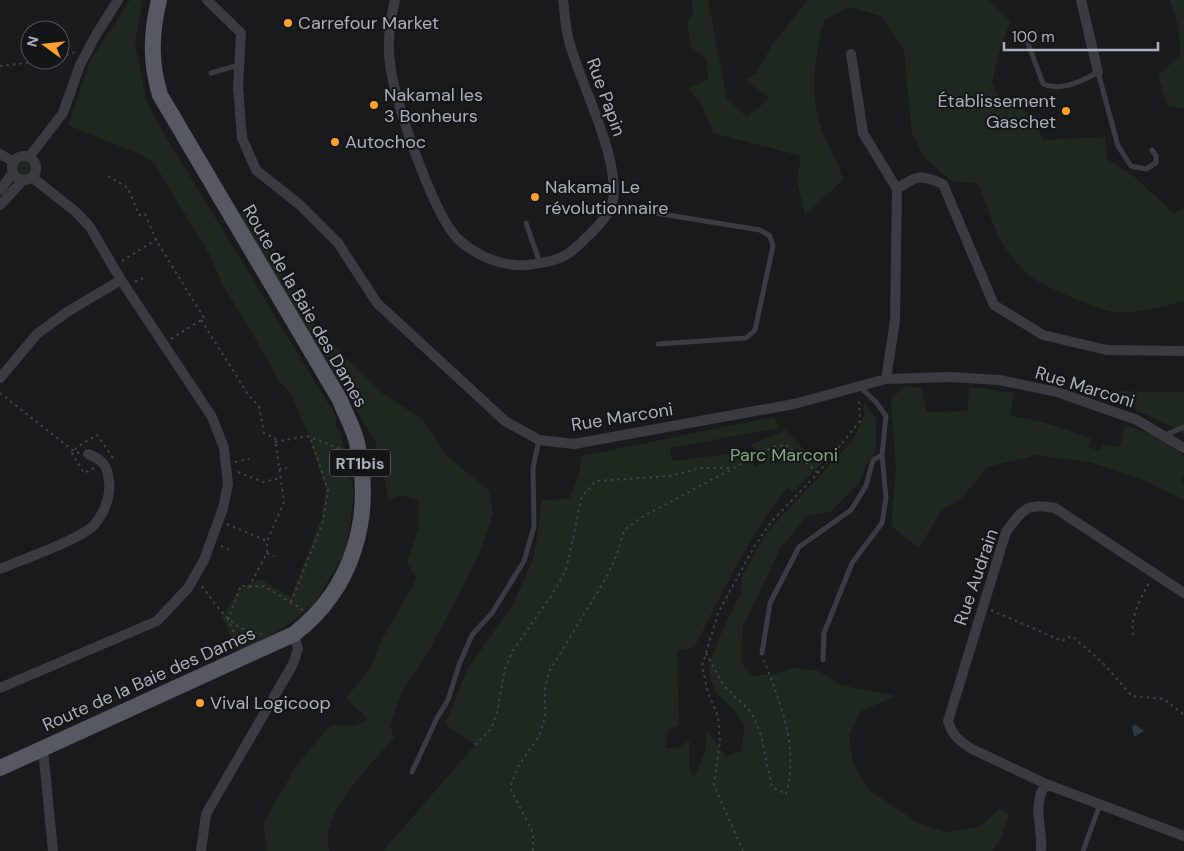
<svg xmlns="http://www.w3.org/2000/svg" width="1184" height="851" font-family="'DM Sans',sans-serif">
<rect width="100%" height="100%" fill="#191a1c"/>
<!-- green -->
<path fill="#1f281f" d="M130,0H143L135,43L146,99L163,132L336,416V427L340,432L354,493L346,551L314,604L286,626L247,649L237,650L222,617L240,588L260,579L291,597L321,519L326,489L308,433L291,394L278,380L249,327L223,286L211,257L154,163L137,153L68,125L90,61Z
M691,0H708L727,99L747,117L770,98L745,80L756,73L772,45L808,0H988L1010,22L1000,49L992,82L1002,105L1029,112L1044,140L1105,137L1107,159L1136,178L1174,214L1184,208V301C1163,306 1138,314 1116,312C1101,311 1045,287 1031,277C1022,271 1012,257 1006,249C992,229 988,204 977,183L951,181L924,157L912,134L904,49L881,16L849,7L825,20C814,56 809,93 822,130C827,148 838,159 843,180L805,215L797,180L801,156L713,133L702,105L688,89L708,79L706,58L691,47L687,22L693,13Z
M1170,0H1184V109L1167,105L1158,75L1180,56L1179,29Z
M16 169a8 8 0 1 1 16 0a8 8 0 1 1-16 0Z
M245,208L291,290L323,335L382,393L423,420L448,457L489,490L493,514L478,557L428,653L401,693L390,726L394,738C373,762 316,817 330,851H267L263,824L296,766L331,725L355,726L368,719L346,698L371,667L382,639L417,578L407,563L419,527V501L401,495L389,499L376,443L239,215Z
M907,386L921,388L927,412L968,411L969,387L1014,393L1010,416C1039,420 1064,427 1091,439L1088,447L1100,451L1103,445L1120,447L1125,425L1161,437L1184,456V476L1181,480L1184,484V500L1143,480L1090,462L1036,455L987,467L963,497L941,511L919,548L891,526L896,469L891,398Z
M1098,391L1184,392V433Z
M864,402L876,419V449L864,470L858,485L830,512L807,516L781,547L743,626L741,657L744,668L752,676L775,674L793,668L819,671L840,685L896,696L861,711L849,736L853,763L869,790L918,823L947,832L979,827L1000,809L1009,814L1001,839L992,851H383L475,745L445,724L467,670L513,604L534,557L542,500L570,499L578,476L582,456L774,417L779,428L670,448L672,461L745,452L756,467L765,461L751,445L786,430L813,459L820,454L825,460L793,492L788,487C748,535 723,593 694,648L677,651L679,726L668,730L665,748L677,749L689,740V765L694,778L705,752L707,730L726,757L741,751L745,726L734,710L718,695L711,682L709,665L722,631L740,595L743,574L767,532L853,440L864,416Z"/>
<!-- water -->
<path fill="#2e3b42" d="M1136,725L1144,731L1134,737L1132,726Z"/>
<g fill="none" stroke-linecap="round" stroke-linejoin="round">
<!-- path -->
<path stroke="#404348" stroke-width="2" stroke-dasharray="2.5 4" stroke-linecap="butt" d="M60,57L75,52
M0,66L50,60
M108,176L128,188L139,215L145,214L156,240L204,318L201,320L249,396L259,406L264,433L275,438L284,502L267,541V553L249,587L241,585L228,620L233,630L234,646
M122,261L160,237
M135,282L143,278
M171,339L201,320
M0,393L75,452L80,453
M275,442L307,436L344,450
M235,462L249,459
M94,468L84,473L72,453L77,447L97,435L113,458
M279,469L287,468
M238,472L263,482L280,478
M227,524L267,541
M221,546L230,550
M267,553L274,556
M202,586C218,608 232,631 262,634
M249,587L264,586L303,610
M291,602L323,522L328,490L310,437
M991,610L1062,641L1072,636L1103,663L1132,696L1164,699L1184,715
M1133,635C1130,616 1141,598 1150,581
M706,653L724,686L751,712L761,735L772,787L786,794C799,745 781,706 764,660
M475,745L491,729L497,713L505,668L514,649L551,596L566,570L582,496L596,481L670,476L701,468H731
M533,851V833L510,788L517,768L539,736L545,717V689L549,672L606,578L617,554L624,530L642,517L773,447L786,445L818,473
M743,851L714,785L720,741L718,716L708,693L702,666L718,613L754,547L771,522L818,473L860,421L859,398"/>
<!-- lane -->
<path stroke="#3a3c41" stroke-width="5" d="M1028,43L1043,84C1061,92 1083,81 1098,72L1118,146L1131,166L1146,169L1156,163V156L1152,150
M211,73L239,65
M612,206L760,230L770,236L773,246L755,330L746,338L658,344
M526,223L540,263
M1165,435L1184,427
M762,653L770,603L799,547L851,510L866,486L873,460L882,455
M823,660L824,633L852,563L882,523L886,498L882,455L886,416L876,402L859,386
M412,772L437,718L448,700L459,665L472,635L492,613L524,561L534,527L533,468L539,440
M1083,851L1100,804"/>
<!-- street -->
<path stroke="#3a3c41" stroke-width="10" d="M207,0L241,33L238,87L242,138L256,170L300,205L338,243L377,303L505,421L539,440L574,444L794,404L886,379L950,377L999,380L1057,392L1137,420L1184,448
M395,0C390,21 387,42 390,64C394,100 433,214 458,239C476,256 502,267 527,265C543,263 560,261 573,250C584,240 608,219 612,205C623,162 580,84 569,41C565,28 565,13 563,0
M1081,0L1098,72
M851,54L863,133L897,189
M0,154L14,162
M12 168a12 12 0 1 1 24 0a12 12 0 1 1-24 0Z
M29,157L63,113L80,65L96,35L118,0
M0,190L13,173
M0,205L22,181
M0,378L37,334L67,312L121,280
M886,379L895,321L897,189C917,175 921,174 943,184L994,305L1043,335L1107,350L1184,351
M0,569C21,560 81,539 94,525C104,514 111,496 109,482C108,466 103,460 88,454
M1184,593L1055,508C1027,502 1022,510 1006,532L948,721C952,735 959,741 972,749L1046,784L1184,836
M0,688L157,621L188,588L204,560L223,508L228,484L224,448L212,417L121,280L90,227L76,212L33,178
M43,749L53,851
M201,851L206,814L293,664L298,649L294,634
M1041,851C1043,827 1031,805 1046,784"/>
<!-- primary -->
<path stroke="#565961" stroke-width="16" d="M0,768L294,634C354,588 374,515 357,443C354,428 345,414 340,400L160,95C150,62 151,33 159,0"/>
</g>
<!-- markers -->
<g fill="#ffa12e" stroke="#141517" stroke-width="2">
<circle cx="288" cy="23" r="5"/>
<circle cx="374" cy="105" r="5"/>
<circle cx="1066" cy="111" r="5"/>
<circle cx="335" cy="142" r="5"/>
<circle cx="535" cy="197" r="5"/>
<circle cx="200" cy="703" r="5"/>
</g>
<g text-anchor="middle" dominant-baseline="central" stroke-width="4" stroke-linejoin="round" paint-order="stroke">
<!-- shield labels -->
<rect fill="#141517" stroke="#7e838b" stroke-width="1" x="330" y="449.5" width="60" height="27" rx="4"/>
<g font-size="16" font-weight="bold" fill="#abb2bd">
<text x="360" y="463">RT1bis</text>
</g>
<!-- poi labels -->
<g font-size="18" fill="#abb2bd" stroke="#141517" text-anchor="start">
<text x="298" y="23">Carrefour Market</text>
<text x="384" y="95">Nakamal les<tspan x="384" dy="21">3 Bonheurs</tspan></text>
<text x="1056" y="101" text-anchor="end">Établissement<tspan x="1056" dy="21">Gaschet</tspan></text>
<text x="345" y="142">Autochoc</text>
<text x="545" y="187">Nakamal Le<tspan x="545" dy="21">révolutionnaire</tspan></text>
<text x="210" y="703">Vival Logicoop</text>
</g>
<!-- street labels -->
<g font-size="18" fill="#abb2bd" stroke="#141517">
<text transform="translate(606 97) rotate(70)">Rue Papin</text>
<text transform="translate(305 306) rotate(60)">Route de la Baie des Dames</text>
<text transform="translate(1085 387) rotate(17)">Rue Marconi</text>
<text transform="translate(622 417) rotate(-9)">Rue Marconi</text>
<text transform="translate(976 577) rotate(-71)">Rue Audrain</text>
<text transform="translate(149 679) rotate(-24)">Route de la Baie des Dames</text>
</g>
<!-- park labels -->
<g font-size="18" fill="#82a980" stroke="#141517">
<text x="784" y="455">Parc Marconi</text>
</g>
</g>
<!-- north arrow -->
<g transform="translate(45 45) rotate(285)"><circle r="24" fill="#141517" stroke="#505459"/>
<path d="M0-4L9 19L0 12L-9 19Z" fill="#ffa12e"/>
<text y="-8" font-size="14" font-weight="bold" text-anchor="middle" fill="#abb2bd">N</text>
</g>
<!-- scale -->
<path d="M1004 42v8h154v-8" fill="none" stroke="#abb2bd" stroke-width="2.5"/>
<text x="1012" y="42" font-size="15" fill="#abb2bd" stroke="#141517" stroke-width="4" paint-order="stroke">100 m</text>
</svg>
